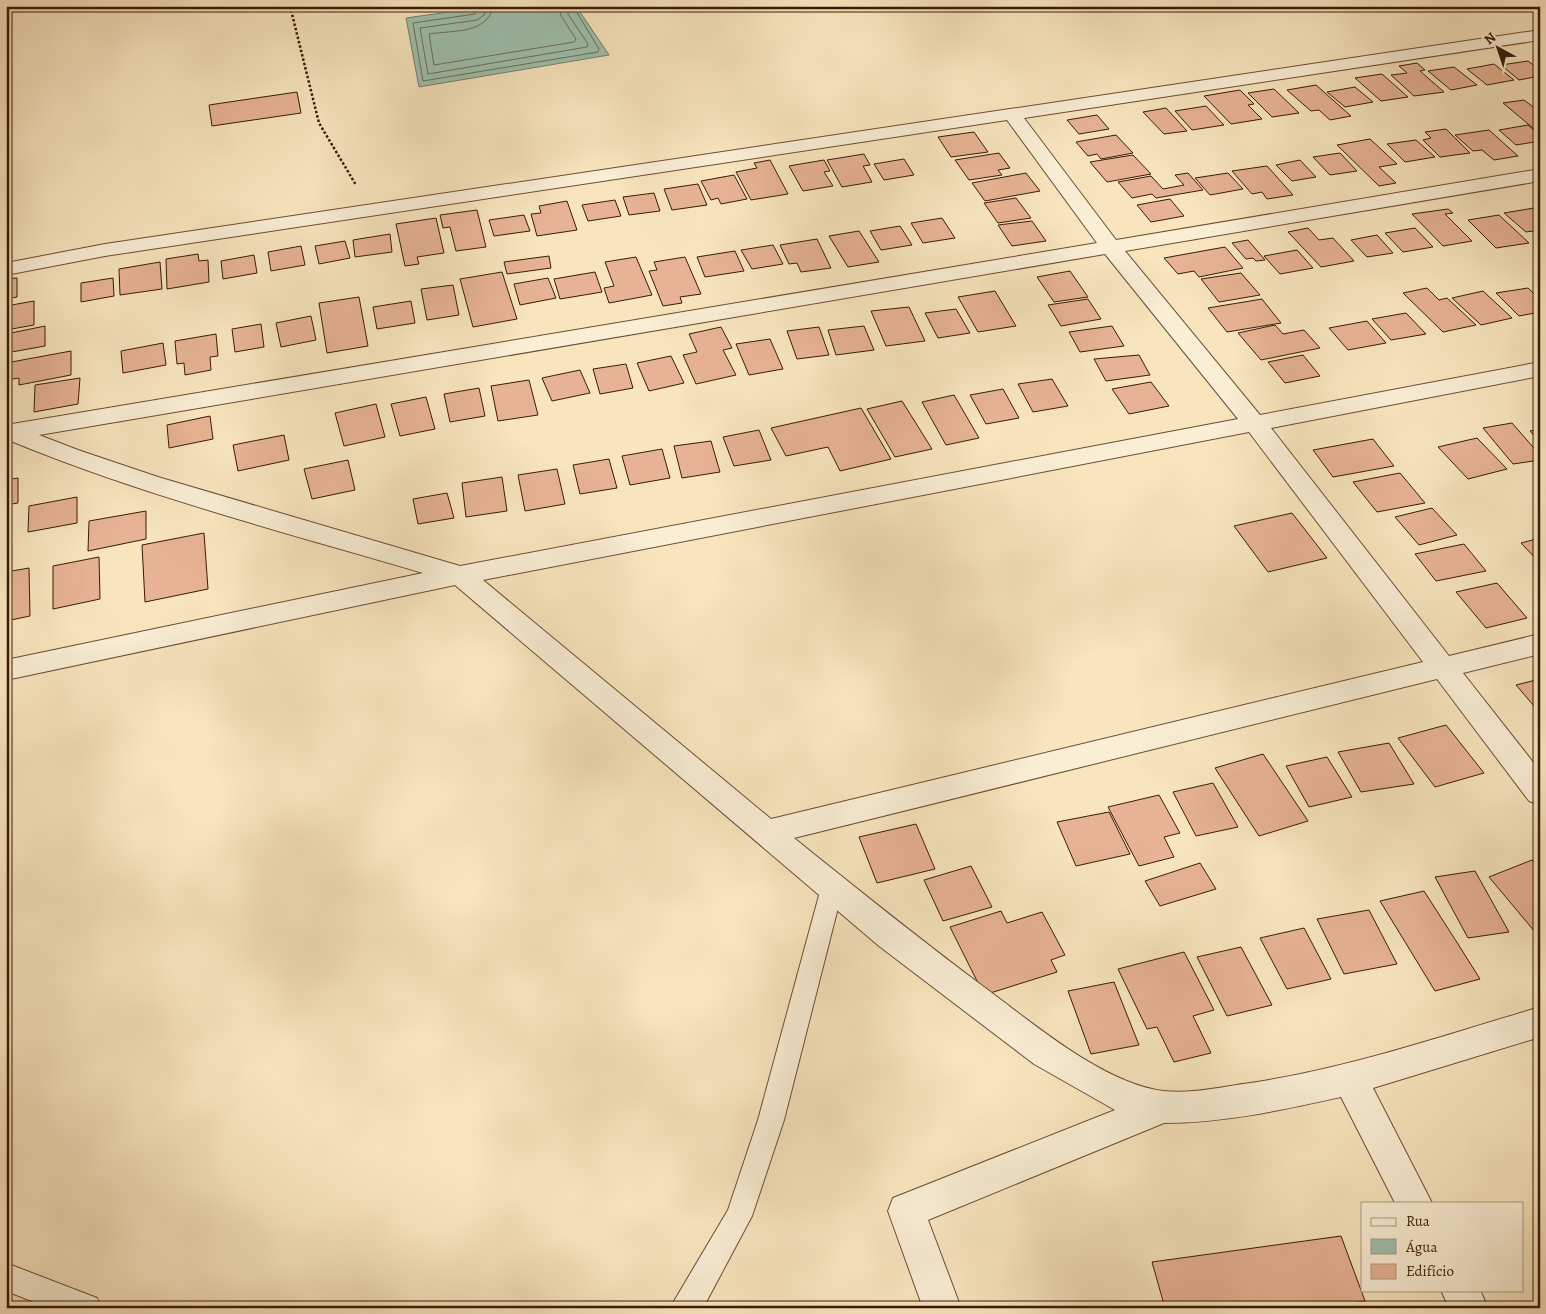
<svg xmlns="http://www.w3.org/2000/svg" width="1546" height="1314" font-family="Alegreya,serif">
<rect width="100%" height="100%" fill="#f8e5be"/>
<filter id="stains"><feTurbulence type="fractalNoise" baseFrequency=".004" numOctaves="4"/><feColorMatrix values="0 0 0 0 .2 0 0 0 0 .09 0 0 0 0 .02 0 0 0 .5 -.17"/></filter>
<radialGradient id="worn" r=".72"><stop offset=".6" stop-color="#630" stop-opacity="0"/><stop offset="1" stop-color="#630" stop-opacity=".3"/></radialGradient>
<!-- water -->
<path fill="#9ec0ad" stroke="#767e6b" d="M492,6H576L609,55L419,87L406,18Z"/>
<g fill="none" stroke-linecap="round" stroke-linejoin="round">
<!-- shore -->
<path stroke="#6c6d5a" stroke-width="1" d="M480,6L475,14L413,23L423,81L598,52L599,49L573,6
M486,6L484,15L477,20L420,28L428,74L587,47L588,44L568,14L566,6
M494,6C486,35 453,30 429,34L434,65L574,42L576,39L561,16L559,6"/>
</g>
<!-- building -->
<path fill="#e7b394" stroke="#3a1a07" d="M1528,61L1540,70V76L1519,80L1501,65Z
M1417,63L1425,70L1420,71L1444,92L1414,96L1391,75L1407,73L1399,66Z
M1494,64L1514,80L1487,85L1467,69Z
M1454,67L1477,85L1451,90L1428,71Z
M1382,74L1408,97L1381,101L1355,78Z
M1316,85L1351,116L1330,120L1319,110L1311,111L1287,90Z
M1355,87L1373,102L1345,107L1327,92Z
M1274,89L1299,113L1272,117L1248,93Z
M1240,90L1254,104L1248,105L1262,119L1231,124L1204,96Z
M297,92L301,113L212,126L209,105Z
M1524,100L1540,112V134L1503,103Z
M1206,106L1224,125L1192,130L1175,111Z
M1166,108L1187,131L1164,134L1143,112Z
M1097,115L1109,129L1079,134L1067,120Z
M1528,125L1540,135V141L1516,145L1499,130Z
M1446,129L1470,153L1440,157L1423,140L1431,138L1425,132Z
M1489,130L1518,156L1494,160L1482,150L1473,151L1455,135Z
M974,132L988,152L951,157L938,137Z
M1116,135L1133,153L1101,159L1097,154L1088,156L1076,142Z
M1370,139L1397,164L1379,167L1396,183L1379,186L1337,145Z
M1416,140L1435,157L1405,162L1387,144Z
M999,153L1010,168L998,170L1002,175L969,180L955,160Z
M1340,153L1357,171L1330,175L1313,157Z
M864,154L870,165L863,166L872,182L842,187L827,160Z
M1133,155L1151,174L1107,182L1090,162Z
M904,159L914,175L884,180L874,164Z
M770,160L788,194L751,200L736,172L757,168L754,163Z
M824,160L830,171L824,172L833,186L803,191L789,166Z
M1300,160L1316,177L1292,181L1276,165Z
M1267,166L1293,195L1267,199L1262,192L1252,194L1232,171Z
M1026,173L1040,191L985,201L972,183Z
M1188,173L1203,190L1156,198L1152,194L1132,198L1118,182L1151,176L1163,189L1184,185L1175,175Z
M1228,173L1243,189L1210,195L1195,178Z
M734,175L747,199L721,204L718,198L711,200L701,181Z
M698,184L707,205L672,210L664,189Z
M654,193L660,211L629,215L623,197Z
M1016,198L1031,218L998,223L984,203Z
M1170,199L1184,216L1151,222L1137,205Z
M615,200L621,216L588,221L582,205Z
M567,201L577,230L537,236L531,214L541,213L539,206Z
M1534,208L1540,212V230L1526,232L1504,213Z
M1448,209L1453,213L1445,214L1472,241L1443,246L1412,214Z
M477,210L486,247L456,251L450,227L443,228L440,215Z
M524,215L530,231L494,236L489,220Z
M1499,215L1529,243L1496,248L1468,220Z
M436,218L444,253L417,257L419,264L405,266L396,224Z
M942,218L955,238L923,243L911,223Z
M1032,221L1046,241L1012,246L998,225Z
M900,226L912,245L881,250L870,231Z
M1308,228L1319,240L1333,238L1354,261L1321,267L1288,232Z
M1415,228L1433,247L1403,252L1385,233Z
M859,231L879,262L848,267L829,236Z
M390,234L392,252L355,257L353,240Z
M1377,235L1393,253L1367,257L1351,240Z
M817,239L831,268L801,272L797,263L789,264L780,245Z
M1248,240L1265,260L1256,261L1253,258L1246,259L1232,243Z
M345,241L350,258L319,264L315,246Z
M773,245L783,264L752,269L741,250Z
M301,246L305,265L271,271L268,252Z
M1225,247L1243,268L1199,277L1194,271L1178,274L1164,258Z
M1297,250L1313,268L1280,274L1264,256Z
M735,251L744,271L705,277L697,257Z
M198,254L199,261L208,260L209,282L167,289L166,259Z
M254,255L257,273L223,279L221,261Z
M549,256L551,268L507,274L504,262Z
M636,257L652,295L609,303L604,288L614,286L605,262Z
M685,257L701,294L680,297L682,303L663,306L649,271L657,270L654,262Z
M160,262L162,289L120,295L119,269Z
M1070,271L1088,297L1054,302L1037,277Z
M502,272L517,319L473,327L460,279Z
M595,272L602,292L560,299L554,279Z
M1241,273L1260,295L1219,302L1201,279Z
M17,278V297L6,299V279Z
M113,278L114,296L81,302V283Z
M548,278L556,298L520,305L514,284Z
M453,285L459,315L427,320L421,289Z
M1427,288L1439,300L1447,298L1476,325L1443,332L1403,293Z
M1528,288L1540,299V312L1519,316L1496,293Z
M995,291L1016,326L978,332L958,297Z
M1483,291L1512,318L1481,325L1452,298Z
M359,297L368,346L327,353L319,303Z
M1088,299L1101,319L1061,326L1048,305Z
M1262,299L1281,323L1227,332L1208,308Z
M34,301V325L6,330V306Z
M411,301L415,323L377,329L373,307Z
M909,307L925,341L886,346L871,311Z
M956,309L970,333L938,338L925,313Z
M1406,313L1426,334L1391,340L1372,319Z
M311,316L316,340L281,347L276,323Z
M1367,321L1386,343L1348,350L1329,328Z
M261,324L264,347L235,352L232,329Z
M1275,325L1283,334L1304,330L1320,348L1261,360L1238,333Z
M45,326V346L6,353V334Z
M864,326L874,350L836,355L828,330Z
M1112,326L1124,346L1080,352L1069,332Z
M721,327L732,348L723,350L736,375L696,384L683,355L697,352L689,334Z
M819,327L829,355L797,359L787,331Z
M216,334L218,356L210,357L211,370L185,375L184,363L177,364L175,341Z
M770,339L783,369L749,375L736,344Z
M163,343L166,365L123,373L121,351Z
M71,351V375L19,385V378L6,380V363Z
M1139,355L1150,375L1106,381L1094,359Z
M1303,355L1320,376L1285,383L1268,362Z
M671,356L684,383L649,391L637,363Z
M626,364L633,388L600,394L593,369Z
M580,370L590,393L552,401L542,378Z
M80,378L78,404L34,412L35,385Z
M1052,379L1068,406L1033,412L1018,384Z
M529,380L538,415L498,421L491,386Z
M1151,382L1169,406L1129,414L1112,389Z
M479,388L485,416L450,422L444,394Z
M1003,389L1019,418L986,424L970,395Z
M954,395L979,438L946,445L922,402Z
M426,397L435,429L400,436L391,404Z
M902,401L932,449L895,457L867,409Z
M376,404L385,437L344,446L335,413Z
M861,408L891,459L840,471L828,447L786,456L771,428Z
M210,416L213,439L169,448L167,425Z
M1512,423L1540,455V460L1513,464L1483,428Z
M1540,429V442L1530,431Z
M759,430L771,460L734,466L723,437Z
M284,435L289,460L238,471L233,445Z
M1477,438L1507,469L1468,479L1438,447Z
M1373,439L1394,466L1333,477L1313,450Z
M711,441L720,472L682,478L674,446Z
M662,449L670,478L630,485L622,456Z
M609,459L617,488L580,494L573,465Z
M348,460L355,490L312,499L304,469Z
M557,469L565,504L525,511L518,475Z
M1400,473L1425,503L1377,512L1353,482Z
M502,477L507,511L466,517L462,483Z
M18,478V503L6,505V480Z
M447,493L454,518L418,524L413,499Z
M77,497V523L28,532L29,506Z
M1432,508L1457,535L1419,545L1395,517Z
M146,511V539L88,551L89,521Z
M1292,513L1327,558L1268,572L1234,526Z
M204,533L208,589L145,602L142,545Z
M1540,538V563L1521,543Z
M1464,544L1486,571L1436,581L1415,554Z
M99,557L100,599L53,609V566Z
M29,568L30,616L6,621V572Z
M1497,583L1527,618L1486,628L1456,592Z
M1540,679V713L1516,685Z
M1446,725L1484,773L1435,787L1398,738Z
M1389,743L1414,784L1361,792L1338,752Z
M1263,754L1308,821L1259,836L1215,768Z
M1327,757L1352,797L1309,807L1286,766Z
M1213,783L1238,827L1196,836L1173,792Z
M1159,795L1180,833L1164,837L1174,857L1139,866L1108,807Z
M1109,812L1130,854L1076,866L1057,822Z
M916,824L935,869L877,883L859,837Z
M1532,860L1540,869V938L1489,877Z
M1200,863L1216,889L1160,906L1145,881Z
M971,866L992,907L943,921L924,880Z
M1475,871L1509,932L1468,938L1435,877Z
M1424,891L1458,944L1480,979L1435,991L1380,901Z
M1369,910L1397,964L1344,974L1317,919Z
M1001,911L1007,923L1042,912L1065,955L1051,960L1057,972L984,995L950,927Z
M1304,928L1331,979L1287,989L1260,938Z
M1241,947L1272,1005L1227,1016L1197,957Z
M1184,952L1214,1010L1193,1016L1211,1053L1174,1062L1157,1027L1147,1029L1118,969Z
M1114,982L1139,1045L1091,1054L1068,991Z
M1341,1236L1365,1301L1315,1308H1165L1152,1262Z"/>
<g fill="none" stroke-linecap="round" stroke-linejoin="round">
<defs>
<path id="service" d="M832,878L840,881L843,888L784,1120L752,1216L703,1308H670L728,1210L758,1120L821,888L824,881Z
M6,1263L97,1298L101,1308H50L6,1291Z"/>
<path id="minor" d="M1540,30V40L1024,118L1116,240L1540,169V181L1125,251L1260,415L1540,362V376L1271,428L1449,656L1540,634V654L1463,673L1540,771V805L1529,801L1437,679L794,838C861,892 927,945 996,996C1041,1030 1107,1084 1163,1091C1189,1094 1217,1088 1243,1084C1344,1070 1442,1036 1540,1007V1037L1373,1088L1432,1203H1395L1341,1097C1282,1110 1224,1123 1164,1123L928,1220L961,1308H923L888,1211L893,1198L1115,1110L1034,1064L879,946L455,585L6,680V660L423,573C284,532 141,495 6,439V422L12,424L1097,243L1007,120L105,256L6,275V263L105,244ZM1105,254L1238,419L460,566L158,477L78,450L39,435ZM1249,432L1423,662L771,819L483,580Z
M1441,1290H1480L1488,1308H1449Z"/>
</defs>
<!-- service casing -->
<use href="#service" stroke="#6a4d35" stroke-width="2"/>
<!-- minor casing -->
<use href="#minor" stroke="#6a4d35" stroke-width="2"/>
<!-- path -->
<path stroke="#3a1a07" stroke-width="2.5" stroke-dasharray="2.5 2" stroke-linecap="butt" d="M290,6L319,123L356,185"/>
<!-- service -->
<use href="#service" fill="#faeed5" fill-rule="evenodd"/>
<!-- minor -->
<use href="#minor" fill="#faeed5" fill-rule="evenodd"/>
</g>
<!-- margin -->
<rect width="1546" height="1314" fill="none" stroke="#f8e5be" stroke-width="25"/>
<rect x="8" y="8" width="1531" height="1299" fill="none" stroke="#3a1a07" stroke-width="2.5"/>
<rect x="12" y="12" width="1521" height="1289" fill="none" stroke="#3a1a07"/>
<!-- legend -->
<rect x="1361" y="1202" width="162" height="90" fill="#faeed5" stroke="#ad9983"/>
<rect x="1371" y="1218" width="25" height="8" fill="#faeed5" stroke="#ad9983"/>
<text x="1406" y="1226" font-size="15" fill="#3a1a07">Rua</text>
<rect x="1371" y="1239" width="25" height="15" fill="#9ec0ad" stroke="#ad9983"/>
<text x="1406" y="1252" font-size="15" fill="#3a1a07">Água</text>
<rect x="1371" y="1264" width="25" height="15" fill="#e7b394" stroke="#ad9983"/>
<text x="1406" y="1276" font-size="15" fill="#3a1a07">Edifício</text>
<!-- north arrow -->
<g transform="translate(1498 48) rotate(320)" stroke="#faeed5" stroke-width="4" paint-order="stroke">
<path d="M0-4L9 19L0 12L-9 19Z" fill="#3a1a07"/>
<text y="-8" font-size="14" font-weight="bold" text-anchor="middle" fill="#3a1a07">N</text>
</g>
<rect width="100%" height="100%" filter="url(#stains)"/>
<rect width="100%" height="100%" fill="url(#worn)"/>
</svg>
